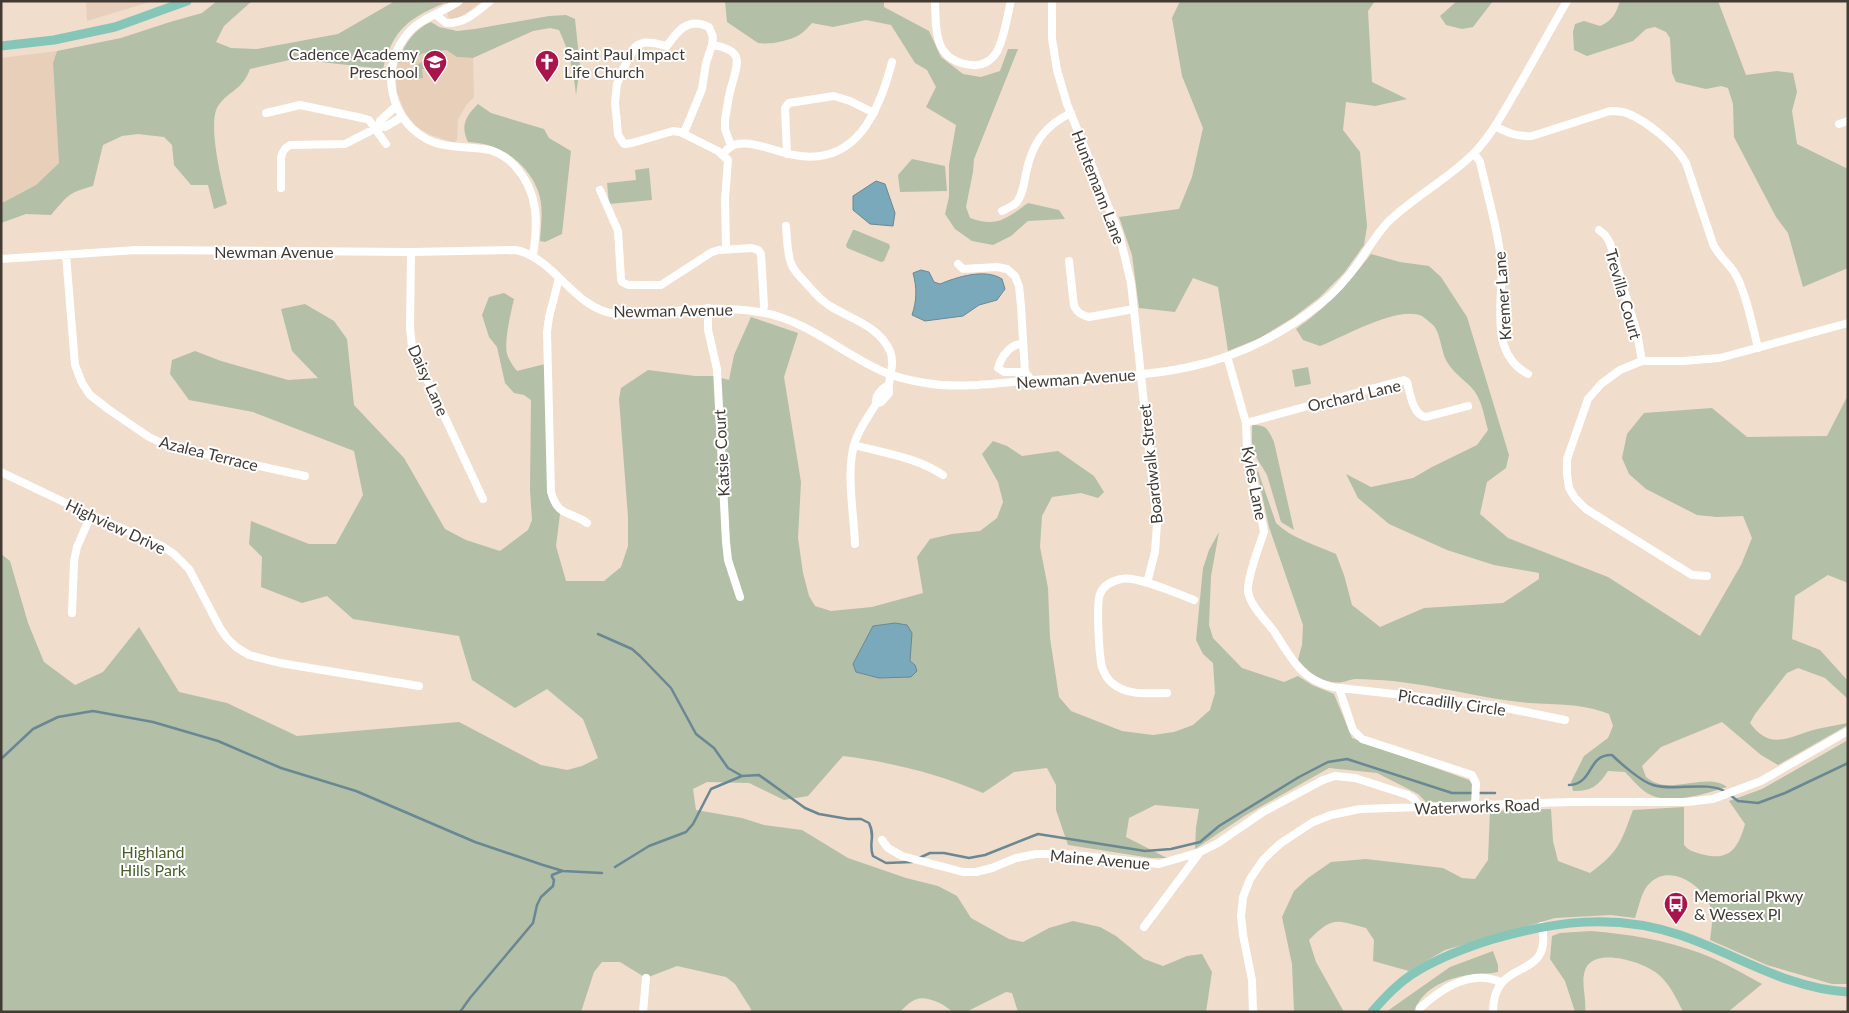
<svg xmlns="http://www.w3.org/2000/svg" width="1849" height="1013" font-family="Lato,sans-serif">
<rect width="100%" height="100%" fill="#f0ddcc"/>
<!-- built -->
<path fill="#e8cfb9" d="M86,1H153L87,21Z
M445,1H482L460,18L452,21L448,16Z
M446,50L457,57L473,58L474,97L467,104L458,119L457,140L455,143L431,135L417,127L406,114L397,93L396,75L398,63L410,60L424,53Z
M57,51L53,63L59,163L36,185L4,202L1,201V58Z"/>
<!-- green -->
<path fill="#b3bfa7" d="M217,1H252L224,26L216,42L231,48L257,49L338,34L395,1L445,3C410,17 392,30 383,69L294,59L250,69C242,91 229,90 218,106C207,124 222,182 227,204L214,209L208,185H191L174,165L172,145L164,137L138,134L122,136L103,145L93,186C67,193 68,196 51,215L26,214L1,223V201L4,202L36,185L59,163L53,63L57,51L121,38L170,22L202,13Z
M725,1H884V7L929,31L941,57L963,74L981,77L1000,71L1008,49H1018L974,159L973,172L966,207L970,218C997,228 1007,218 1028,203L1059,210L1065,219L1028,221L1011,236L993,245L972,241L955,229L945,214L949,197V165L956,125L926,107L936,87L927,70L915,63L891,25L866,20L833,27L812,23C808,27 804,32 799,35C789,41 770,45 758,43L727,22Z
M1180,1H1375L1368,11L1372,82L1407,99L1375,106L1346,102L1343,130L1360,152L1367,226L1364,245L1344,273L1320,297L1294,317L1260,338L1228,351L1218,287L1193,278L1175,312L1139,308L1132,255L1119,217L1179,209L1192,177L1203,128L1182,76L1172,18Z
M1457,1H1493L1473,27L1462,29L1446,25L1440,16Z
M1620,1H1718L1746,75L1777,71L1793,73L1797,92L1792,111L1797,144L1848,169V268L1803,287L1788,233L1776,217L1734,137L1733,104L1728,88L1721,86L1706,89L1676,82L1672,73L1670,38L1666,32L1655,27L1646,29L1633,41L1587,56L1574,50L1573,32L1575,24L1584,21L1600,26C1612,21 1616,14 1620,1Z
M566,15L575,19L580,66L576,95C574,72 569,51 559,30L550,28L533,31L473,58L457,57L446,50L424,53L410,60L398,63C403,46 414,29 431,22L439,27L457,31L475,29L549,16Z
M435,57L445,59L443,67L422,69L423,78L414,79C412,62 421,63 435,57Z
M478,104L491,113L544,129L549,138L571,151L562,234L545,242L540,241C541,225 544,206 538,191C527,162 499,143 468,142C460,125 466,116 478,104Z
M912,159L945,166L947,191L900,192L898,175Z
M649,168L652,200L609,204L607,183L636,180L635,170Z
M853,230H855L889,244L890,247L884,261L881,262L847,248L846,245Z
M1371,254L1400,262L1429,266L1441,277L1467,317L1509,455L1506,468L1487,482L1480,514L1508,538L1608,577L1700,636L1741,565L1752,538L1743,516L1717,517L1697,515L1646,489L1629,474L1622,458L1627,434L1644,413L1712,408L1747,437L1827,436L1848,395V583L1828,575L1795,596L1792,639L1820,650L1848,681V699L1825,678L1798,668L1787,673L1755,714L1750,723C1771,752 1789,736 1817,729C1827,727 1837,725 1848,723V725L1778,765L1761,755L1722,722L1661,747L1642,766L1646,777C1649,779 1653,782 1656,783C1677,791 1710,773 1727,787C1705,794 1668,806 1647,793C1639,788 1632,779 1625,772L1608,771C1598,786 1592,791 1573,791L1571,782L1584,756L1608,738L1613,726L1609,714C1581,703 1558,705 1529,703C1484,699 1439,686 1393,681C1381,680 1367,679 1355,679C1346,680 1343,684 1332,682C1317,680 1308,671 1298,660L1302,645L1303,625L1269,527L1257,472L1258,471L1276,523C1291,538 1316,545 1336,554L1344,575L1352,605L1380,627L1424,608L1503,603L1539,579V573L1494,565L1447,550L1389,524L1358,498L1346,474L1371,487L1413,478L1432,467L1477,445L1488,430C1484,416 1482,398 1471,387C1463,379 1453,372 1447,362C1441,352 1441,335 1434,326C1431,323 1425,318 1422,316C1398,305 1343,337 1320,346L1303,340L1296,329C1327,307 1348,284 1371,254Z
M504,293L514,299C511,312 504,341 507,354C509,360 513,366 517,371L545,364L550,498L553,507L560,514L556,546L566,581H604L621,567L628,546V517L619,399L621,388L648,370L695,376H714L729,380L734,355L751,317L798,333L784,377L801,482L798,538L803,573L809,596L815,606L831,611L872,607L923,593L917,557L930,539L952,534L980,531L997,518L1003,502L998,482L982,454L993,441L1007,446L1022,456L1058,451L1094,476L1104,492L1098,498L1081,493L1052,497L1042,516L1040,547L1048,588L1050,638L1059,697L1071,711L1122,731L1153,735L1174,732L1193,725L1210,710L1215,693L1213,663L1203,654L1196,640L1203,568L1209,550L1219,532L1211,576L1209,625L1213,638L1242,668L1284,682L1298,676L1312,685L1334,694L1352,738L1469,780L1472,784V800L1464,803L1426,802L1418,794L1377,773L1329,768L1246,815L1195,849L1196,828L1199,809L1155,805L1129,818L1126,837L1167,858H1151L1068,845L1056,810V785L1047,768L1014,772L983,793C939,774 890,762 843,756L808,796L784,800L749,783L707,782L693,789L696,810L742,818L764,825L802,830L848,858L906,878L938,886L957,896L971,918L1009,939L1023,942L1049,928L1073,921L1100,927L1116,936L1144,959L1163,966L1187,956L1202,954L1212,972L1206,1012H1018L1012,993L1006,992L966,1012H952C945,1004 927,996 917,999C910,1001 905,1007 900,1012H751V1009L735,984L726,977L677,966L646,978L620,962H602L594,972L581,1012H1V554L10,561L28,623L44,662L75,685L103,672L139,627L179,692L227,703L297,736L459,722L541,765L567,770L582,766L598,758L583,719L547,689L515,708L472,680L459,636L353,619L327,596L302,603L261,587L262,557L249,544L251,521L309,544H336L363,495L354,451L253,412L189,400L170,374L172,360L195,351L221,361L288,380L318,378L292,351L281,309L305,304L334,321L347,339L354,405L404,458L445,529L466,540L500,551L528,530L532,520L530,490L531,400L524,395L514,393L505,383L497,347L489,337L482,315L489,297Z
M1308,367L1311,384L1295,387L1292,370Z
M1252,425C1267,425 1268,429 1274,442L1294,530L1281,522L1267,475L1255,455L1252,443Z
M1848,740V984H1832L1767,965L1710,940C1711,931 1713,921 1712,912C1708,888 1671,862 1650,883C1641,891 1639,907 1635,918L1611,915L1555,918L1445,950L1409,971L1373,961L1374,940L1366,928C1335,920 1333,916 1309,940L1316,962L1344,1012H1294L1292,964L1282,917L1294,891L1308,878L1331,862L1366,859L1443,868L1462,878L1475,879L1488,860L1490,811L1551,809L1553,841L1558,861L1590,873C1619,852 1621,842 1633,810L1684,807V845C1689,851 1694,852 1701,854C1729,862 1738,849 1745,824L1729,801L1762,789Z
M1591,931C1628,934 1665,940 1700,953C1722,961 1742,973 1762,984L1728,1012H1683C1677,999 1669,983 1658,974C1644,962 1599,948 1587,966C1579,979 1587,997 1585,1012H1575L1565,981L1550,959L1552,936L1560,933Z
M1493,951L1498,965V972C1490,974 1482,973 1474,974C1450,977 1422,987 1414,1012H1386L1450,967Z"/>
<!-- water -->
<path fill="#7ba9bc" stroke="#6a8893" d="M876,181L885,184L895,213L893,226L870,224L853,210V196Z
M921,270L929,272L934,282L940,284C957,277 985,268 1002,279L1005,289L997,300L979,305L963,316L925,321L912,315C917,300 917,288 913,273Z
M895,623L907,625L912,633L910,661L915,665L917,671L911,677L879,678L856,672L853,664L873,626Z"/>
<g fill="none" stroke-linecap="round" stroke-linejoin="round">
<!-- stream -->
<path stroke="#6a8893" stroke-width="2.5" d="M598,634L632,649L640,656L671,688L696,734L714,748L728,768L742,776
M1,759L33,729L58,717L93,711L153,722L218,741L281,768L356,791L475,842L543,865L563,871L602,873
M1569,785C1594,784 1587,754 1612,755C1620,763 1642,782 1653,785C1675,792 1707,780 1726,792
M1730,795L1738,801L1758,803L1785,793L1848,763
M919,858L930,853H944L969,858L985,855L1038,834L1145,851L1171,849L1200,842L1219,826L1299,777L1328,762L1347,759L1452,793H1495
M615,867L649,846L686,832L693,824L711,789L742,776L759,775L805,808L819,814L848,819H861L869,823C876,837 868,843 873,856L886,863L912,862
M460,1012L470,998L533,923L537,905L541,897L553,886L554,880L552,877V875L562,871"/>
<!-- minor -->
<path stroke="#fff" stroke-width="8" d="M459,1C444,12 423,17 410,31C377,66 389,124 433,142C451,149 471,146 490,150C499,153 509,159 515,166C539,193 538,222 533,256
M935,1C936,32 934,62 973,65C982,66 991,61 996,53C1004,41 1007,16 1011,1
M1052,1V39L1057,70L1067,104L1119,233L1131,283L1157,524L1155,552L1147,583
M436,15L446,23C464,24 477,12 490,1
M712,45L713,37L709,27C688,17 678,30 667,46C656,44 645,39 635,47L622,71L617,84L615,102L618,135L624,144L632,143L673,131L680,132L718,151L728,160L725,199L726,249
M266,113L300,105L362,118L369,120L386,144
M1839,124L1848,121
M1495,126C1508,133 1517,137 1532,136L1610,111C1616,111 1623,111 1629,114C1648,122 1676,145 1686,163L1713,244C1718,255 1727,262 1734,272C1745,288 1753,328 1758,348
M378,127H385L402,117
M684,133L702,89L706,63L712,45C745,50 738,62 731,88C728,98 727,109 725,120V129L731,146
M1474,153L1480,162C1487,193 1497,226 1501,259C1505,296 1486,352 1528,374
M787,154L785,108L789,103L834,96L850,101L874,113
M722,155C727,150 730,145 737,144C754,141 777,152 794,155C856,167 879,112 892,62
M281,188V158C282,151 285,148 290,145L345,144L378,127L380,121L396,106
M600,190L618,231L621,279L622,282L628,285H661L712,252L719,250L752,248L758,250L761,254L764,305L763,312
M1002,211C1006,209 1013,206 1016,203C1023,195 1024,183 1026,173C1032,144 1044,126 1071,113
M786,226C787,237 787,249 790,260C792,269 799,276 805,282C813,291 820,300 830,306C851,319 879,326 890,351C896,365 887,379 889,393L881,402L876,404
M1599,230L1605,235L1610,243L1637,333L1642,361
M411,252L410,328L412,347L483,499
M66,255L75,365L82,383L90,395L108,409L149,437L168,446L305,476
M1,259L136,250L411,252L516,250C556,259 573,308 615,314C636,317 663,312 684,310C709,308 734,308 759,312C808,319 845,357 889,374C901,379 914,381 926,383C959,389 999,383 1033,380C1085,377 1138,378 1189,367C1236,357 1281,335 1319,305C1335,293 1350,275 1361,259C1369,247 1377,234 1387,223C1414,196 1449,179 1475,152C1493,133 1504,111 1517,89C1534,60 1550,30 1567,1
M1069,261L1074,306C1078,313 1081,315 1089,317L1134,309
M958,264L963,269L997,267L1007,269L1015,276L1019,286L1021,306L1025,372L1031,380
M559,278L549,317L547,332L551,492C558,517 570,511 587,523
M708,308V330L717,369L726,542L728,560L740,597
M1023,344C1011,343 1001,357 998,368L1004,372H1025
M1227,356L1246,423L1247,450L1263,526L1264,532C1259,546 1247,578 1248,591C1250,606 1265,619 1273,630C1291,656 1298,678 1332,687L1491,705L1565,720
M1246,423L1404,380L1407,382C1410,393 1413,416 1426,417L1468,406
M854,445C884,453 916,457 943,475
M1,472L91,515L162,546L174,554L189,569L220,628L227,638L236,647L249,655L280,663L419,686
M855,544C854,514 846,474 854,445C858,430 868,417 876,404C875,396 881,389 888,385
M1707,576L1692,575L1586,509L1575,498L1569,488L1567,474V459L1588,399L1601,384L1620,370L1642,361H1683L1720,358L1848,323
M72,613L74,561L77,547L91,515
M1339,688L1353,730L1362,739L1472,775L1476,783L1475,806
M1167,693C1148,693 1127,696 1112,683C1107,679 1104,673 1102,667C1099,655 1096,604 1100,594C1103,586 1112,581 1121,579C1136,575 1178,594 1194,600
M882,840L888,848L902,856L963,872H976L992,868L1016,858L1036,854H1065L1159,864L1200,852L1218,843L1263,812L1323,780L1335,776L1355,778L1408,795L1414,799L1419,807
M1144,927L1200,852
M1420,1008C1442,988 1471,969 1500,982
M643,1012L646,978
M1253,1012L1252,980L1243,935L1241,916L1243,897L1250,879L1263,860L1271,852L1281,843L1313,822L1331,815L1360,809L1571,802H1687L1713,799L1761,781L1848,731
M1493,1012C1493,954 1553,984 1542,926"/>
<!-- major -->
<path stroke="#85c6b9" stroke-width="9" d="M1,46L54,40L115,27L187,1
M1372,1012C1383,999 1396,985 1411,975C1435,959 1462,949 1490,940C1554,921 1615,913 1680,935C1736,954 1787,989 1848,992"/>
</g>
<!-- icons -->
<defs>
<symbol id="school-pin" viewBox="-11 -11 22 30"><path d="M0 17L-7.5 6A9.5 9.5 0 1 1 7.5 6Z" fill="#a9154a" stroke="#fff"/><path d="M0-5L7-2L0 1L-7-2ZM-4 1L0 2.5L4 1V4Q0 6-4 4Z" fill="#fff"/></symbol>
<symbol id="church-pin" viewBox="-11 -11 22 30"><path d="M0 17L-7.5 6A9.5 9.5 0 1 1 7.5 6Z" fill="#a9154a" stroke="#fff"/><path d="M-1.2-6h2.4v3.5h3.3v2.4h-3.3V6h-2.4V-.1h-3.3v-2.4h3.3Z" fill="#fff"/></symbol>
<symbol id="bus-pin" viewBox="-11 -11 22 30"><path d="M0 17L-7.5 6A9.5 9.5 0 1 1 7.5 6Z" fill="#a9154a" stroke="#fff"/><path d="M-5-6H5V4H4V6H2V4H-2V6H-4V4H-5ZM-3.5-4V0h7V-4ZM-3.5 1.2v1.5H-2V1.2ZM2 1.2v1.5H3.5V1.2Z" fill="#fff"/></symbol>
</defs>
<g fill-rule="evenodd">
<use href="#school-pin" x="421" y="48" width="28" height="38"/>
<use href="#church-pin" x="533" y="48" width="28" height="38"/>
<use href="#bus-pin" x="1662" y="890" width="28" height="38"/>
</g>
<g text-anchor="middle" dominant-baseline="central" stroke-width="4" stroke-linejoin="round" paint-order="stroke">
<!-- poi labels -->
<g font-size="16" fill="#423b34" stroke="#fff" text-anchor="start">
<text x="418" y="53" text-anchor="end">Cadence Academy<tspan x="418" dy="18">Preschool</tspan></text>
<text x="564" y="53">Saint Paul Impact<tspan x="564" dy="18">Life Church</tspan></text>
<text x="1694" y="895">Memorial Pkwy<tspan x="1694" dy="18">&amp; Wessex Pl</tspan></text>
</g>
<!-- street labels -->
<g font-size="16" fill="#423b34" stroke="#fff">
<text transform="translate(1099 187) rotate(69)">Huntemann Lane</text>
<text x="274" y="251">Newman Avenue</text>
<text transform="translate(1624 294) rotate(74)">Trevilla Court</text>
<text transform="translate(1502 296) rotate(-94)">Kremer Lane</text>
<text transform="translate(673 310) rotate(-1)">Newman Avenue</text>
<text transform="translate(1076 378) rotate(-4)">Newman Avenue</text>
<text transform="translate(429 380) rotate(66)">Daisy Lane</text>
<text transform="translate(1354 395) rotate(-13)">Orchard Lane</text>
<text transform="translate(209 453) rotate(14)">Azalea Terrace</text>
<text transform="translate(721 453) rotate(-93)">Katsie Court</text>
<text transform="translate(1150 464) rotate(-96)">Boardwalk Street</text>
<text transform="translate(1255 483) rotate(79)">Kyles Lane</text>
<text transform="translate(116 526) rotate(25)">Highview Drive</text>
<text transform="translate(1452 702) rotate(8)">Piccadilly Circle</text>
<text transform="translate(1477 806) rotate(-2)">Waterworks Road</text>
<text transform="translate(1100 859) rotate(5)">Maine Avenue</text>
</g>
<!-- park labels -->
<g font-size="16" fill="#486028" stroke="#fff">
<text x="153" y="851">Highland<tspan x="153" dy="18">Hills Park</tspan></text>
</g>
</g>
<!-- border -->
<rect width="1849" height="1013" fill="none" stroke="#423b34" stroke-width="5"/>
</svg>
